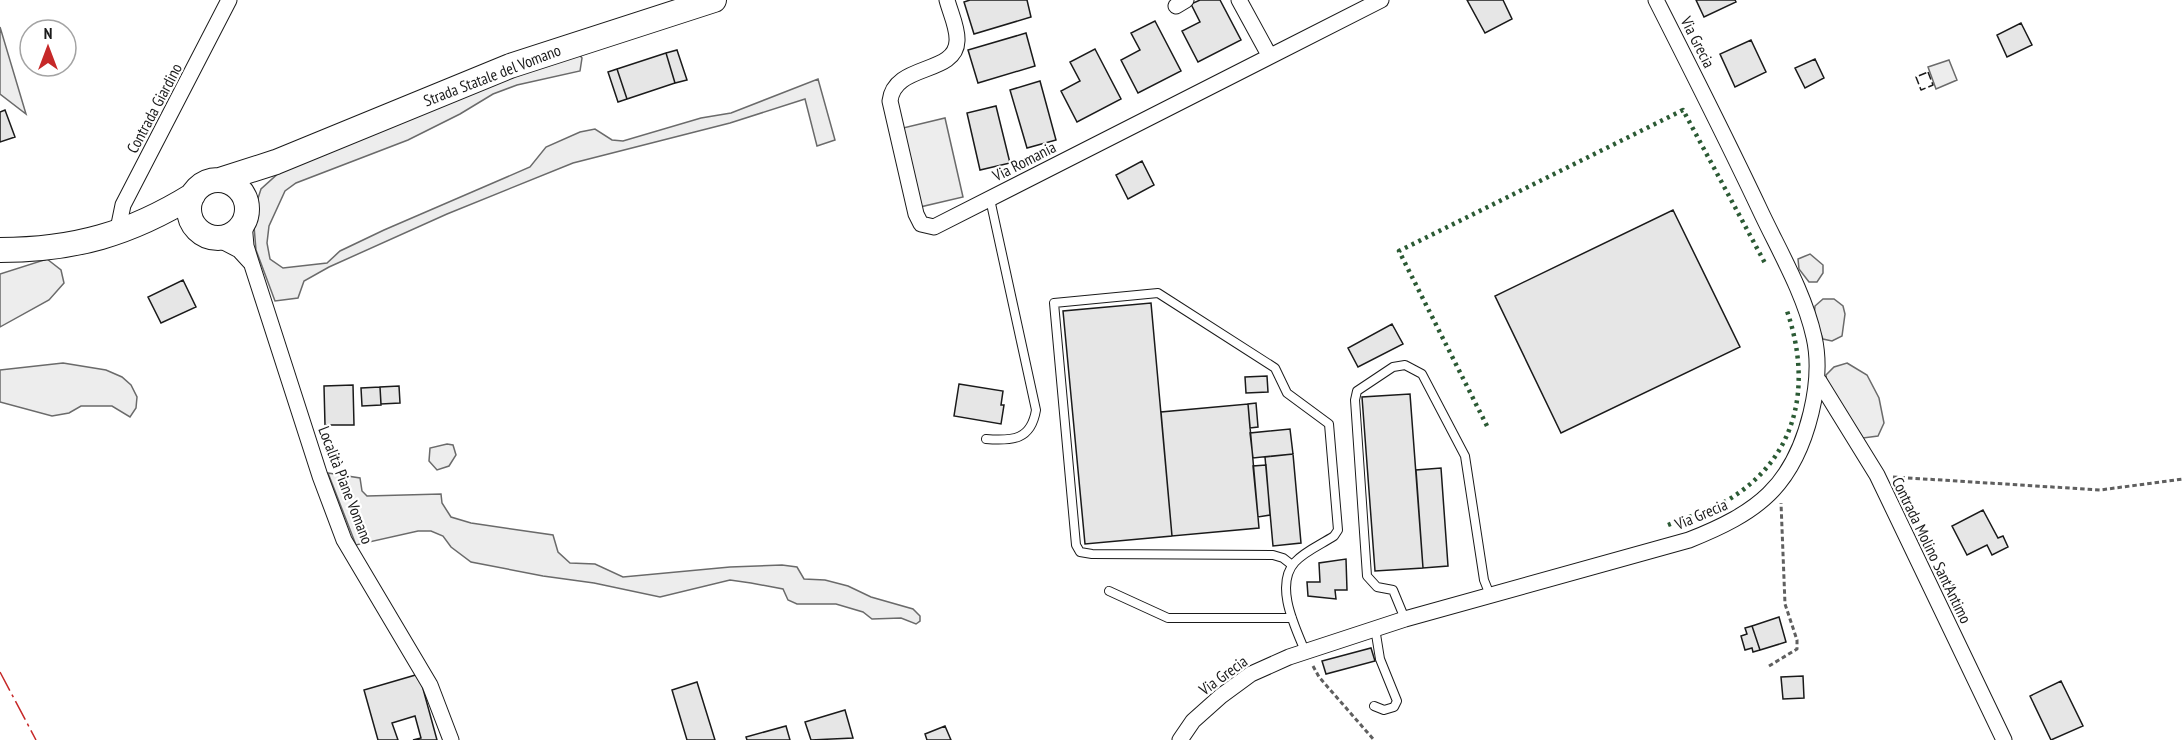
<svg xmlns="http://www.w3.org/2000/svg" width="2183" height="740" font-family="'PT Sans Narrow',sans-serif">
<rect width="100%" height="100%" fill="#fff"/>
<!-- built -->
<path fill="#ededed" stroke="#6a6a6a" stroke-width="1.5" d="M0,27L26,114L0,94Z
M578,53L582,58L580,71L517,85L493,94L460,114L408,140L296,183L285,191L269,226L267,243L270,259L283,268L327,263L340,251L384,230L530,167L546,147L580,132L595,129L612,140L623,141L701,118L731,113L818,79L835,140L817,146L805,99L730,123L573,163L447,214L329,267L304,281L298,298L275,301L256,250L253,214L261,189L281,171L468,89Z
M1949,60L1957,80L1936,89L1928,67Z
M945,118L963,197L920,207L903,128Z
M1810,254L1823,265V273L1817,282H1809L1799,269L1798,259Z
M47,259L61,270L64,283L49,300L0,327V274Z
M1823,299H1834L1843,306L1845,314L1842,336L1832,341L1823,339L1814,317L1815,306Z
M63,363L106,370L122,377L131,385L137,397L136,408L130,417L112,406H81L69,413L52,416L0,402V370Z
M1847,363L1867,375L1879,398L1884,423L1878,436L1863,438L1827,384L1826,375L1834,367Z
M447,444L453,445L456,455L449,466L437,470L429,461L430,448Z
M328,473L360,478L362,491L367,496L441,494L442,503L451,517L471,523L553,535L558,552L570,563L595,564L623,577L730,567L782,565L797,567L804,579L825,580L848,586L871,597L913,609L920,616V621L916,624L901,618L872,619L863,612L836,604H797L788,600L783,589L751,583L730,580L660,597L594,583L543,576L471,562L451,547L443,536L431,531H418L356,545Z"/>
<!-- building -->
<path fill="#e6e6e6" stroke="#1a1a1a" stroke-width="1.5" d="M970,0H1027L1031,17L974,34L964,2Z
M1200,0H1220L1241,40L1198,62L1182,31L1200,22L1191,4Z
M1467,0H1503L1512,19L1485,33Z
M1696,0H1735L1736,2L1704,17Z
M1155,21L1181,71L1138,93L1121,60L1140,50L1131,33Z
M2021,23L2032,45L2007,57L1997,35Z
M1026,33L1035,66L978,83L968,50Z
M1751,40L1766,72L1735,87L1720,54Z
M1095,49L1121,99L1077,122L1061,91L1080,81L1070,62Z
M677,50L687,80L675,83L666,53Z
M666,53L675,83L627,99L617,69Z
M1815,59L1824,78L1805,88L1795,68Z
M617,69L627,99L618,102L608,72Z
M1040,81L1056,140L1027,148L1010,90Z
M996,106L1010,163L980,170L967,113Z
M5,110L15,137L0,142V112Z
M1142,161L1154,185L1128,199L1116,175Z
M1673,210L1740,347L1561,433L1495,296Z
M183,280L196,307L161,323L148,297Z
M1151,303L1172,536L1085,544L1063,311Z
M1392,324L1403,344L1358,367L1348,348Z
M1267,376L1268,392L1246,393L1245,377Z
M959,384L1003,391L1001,405H1004L1001,424L954,416Z
M353,385L354,425H325L324,386Z
M399,386L400,403L381,404L380,387Z
M380,387L381,405L362,406L361,388Z
M1410,394L1423,568L1375,571L1362,397Z
M1256,403L1258,427L1250,428L1248,404Z
M1248,404L1259,528L1172,536L1161,412Z
M1290,429L1293,454L1253,458L1250,433Z
M1293,454L1301,543L1273,546L1265,457Z
M1266,465L1270,515L1258,517L1253,466Z
M1441,468L1448,566L1423,568L1416,470Z
M1983,510L1998,538L2003,536L2008,547L1992,555L1987,545L1967,555L1952,526Z
M1346,559L1347,590H1335L1336,599L1308,596L1307,582H1320L1319,563Z
M1779,617L1786,642L1760,650L1752,626Z
M1752,626L1760,650L1753,652L1752,648L1745,650L1741,636L1747,634L1745,628Z
M1371,648L1375,661L1326,674L1322,661Z
M419,674L437,740H413L421,738L415,716L392,723L398,740H378L364,690Z
M1803,676L1804,698L1783,699L1781,677Z
M2061,681L2083,726L2051,740L2030,696Z
M697,682L715,740H687L672,690Z
M845,710L853,738L811,740L805,722Z
M786,726L790,740H747L746,737Z
M945,726L951,740H927L925,734Z"/>
<g fill="none" stroke-linecap="round" stroke-linejoin="round">
<defs>
<path id="lane" d="M986,439C1013,441 1031,440 1036,410L990,199
M1292,565L1283,558L1273,555L1092,554L1080,552L1076,545L1054,303L1158,293L1275,368L1287,393L1329,424L1338,530L1334,536C1322,544 1305,551 1295,562C1274,585 1295,627 1305,651
M1109,591L1168,618H1292
M1405,619L1393,590L1377,587L1367,576L1355,400L1357,391L1393,367L1405,365L1422,374L1465,456L1484,580L1490,595
M1374,706L1384,710L1394,707L1397,701L1380,659L1375,628"/>
<path id="street" d="M947,0C950,12 958,28 957,41C956,75 894,63 890,101L916,214L921,224L934,227L1381,0
M1239,0L1269,55
M1176,6L1186,0
M244,223L246,246L251,262L320,476L344,540L430,685L451,740
M117,234L123,205L229,0
M216,238L239,250L250,262
M1819,381L1877,475L2004,740
M1180,740L1193,721L1221,696L1251,674L1289,657L1405,619L1689,540C1757,513 1793,487 1811,413C1817,388 1820,363 1814,337C1804,292 1778,249 1759,208C1726,138 1691,69 1656,0"/>
<path id="primary" d="M189 209a29 29 0 1 1 58 0a29 29 0 1 1-58 0Z
M220,180L276,162L510,66L714,0
M0,250C74,250 130,234 193,195"/>
</defs>
<!-- lane casing -->
<use href="#lane" stroke="#1a1a1a" stroke-width="10"/>
<!-- street casing -->
<use href="#street" stroke="#1a1a1a" stroke-width="17"/>
<!-- primary casing -->
<use href="#primary" stroke="#1a1a1a" stroke-width="26"/>
<!-- path -->
<path stroke="#5f5f5f" stroke-width="3" stroke-dasharray="4.5 3" stroke-linecap="butt" d="M1893,477L2100,490L2183,479
M1313,666L1319,677L1374,740
M1769,666L1797,649V640L1785,604L1781,503"/>
<!-- lane -->
<use href="#lane" stroke="#fff" stroke-width="8"/>
<!-- street -->
<use href="#street" stroke="#fff" stroke-width="15"/>
<!-- primary -->
<use href="#primary" stroke="#fff" stroke-width="24"/>
<!-- hedge -->
<path stroke="#2b5a34" stroke-width="4.5" stroke-dasharray="3 4.5" stroke-linecap="butt" d="M1487,426L1399,251L1683,110L1766,265
M1668,525C1688,517 1710,511 1728,500C1799,457 1812,384 1787,311"/>
<!-- fence -->
<path stroke="#1a1a1a" stroke-width="1.5" stroke-dasharray="8 3" stroke-linecap="butt" d="M1928,72L1933,85L1921,90L1916,77Z"/>
<!-- power -->
<path stroke="#c62828" stroke-width="1.5" stroke-dasharray="21 4.5 3 4.5" stroke-linecap="butt" d="M0,672L36,740"/>
</g>
<g text-anchor="middle" dominant-baseline="central" stroke-width="4.5" stroke-linejoin="round" paint-order="stroke">
<!-- street labels -->
<g font-size="16" fill="#1a1a1a" stroke="#fff">
<text transform="translate(1698 42) rotate(63)">Via Grecia</text>
<text transform="translate(492 75) rotate(-21)">Strada Statale del Vomano</text>
<text transform="translate(154 108) rotate(-62)">Contrada Giardino</text>
<text transform="translate(1024 161) rotate(-27)">Via Romania</text>
<text transform="translate(346 485) rotate(69)">Località Piane Vomano</text>
<text transform="translate(1701 514) rotate(-23)">Via Grecia</text>
<text transform="translate(1932 550) rotate(64)">Contrada Molino Sant'Antimo</text>
<text transform="translate(1223 675) rotate(-36)">Via Grecia</text>
</g>
</g>
<!-- north arrow -->
<g transform="translate(48 48)"><circle r="28" fill="#ffffff" stroke="#a3a3a3" stroke-width="1.5"/>
<path d="M0-4.5L10 22L0 15L-10 22Z" fill="#c62828"/>
<text y="-9" font-size="16" font-weight="bold" text-anchor="middle" fill="#1a1a1a">N</text>
</g>
</svg>
